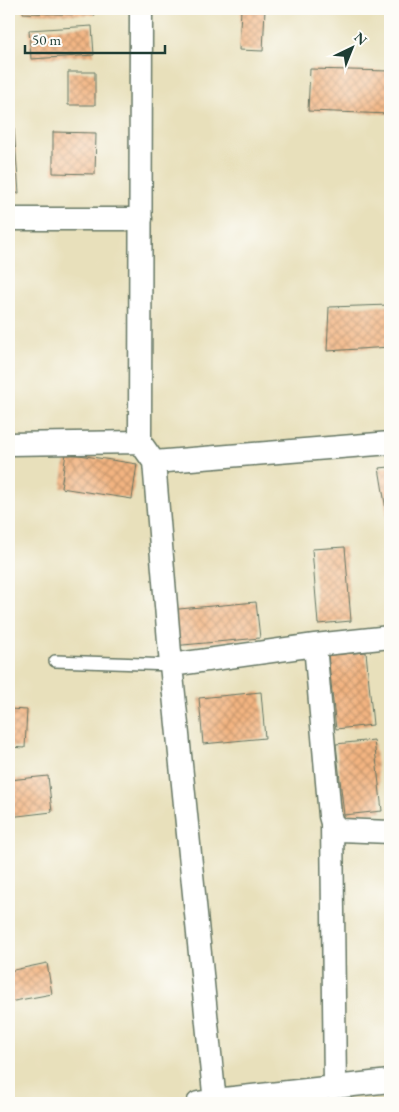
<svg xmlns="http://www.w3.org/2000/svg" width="399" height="1112" font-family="'EB Garamond',serif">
<defs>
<pattern id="building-cross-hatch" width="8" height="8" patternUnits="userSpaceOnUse" patternTransform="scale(1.25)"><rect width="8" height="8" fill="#f3b481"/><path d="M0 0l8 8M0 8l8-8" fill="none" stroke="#c4946a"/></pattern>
</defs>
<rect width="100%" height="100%" fill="#fdfcf7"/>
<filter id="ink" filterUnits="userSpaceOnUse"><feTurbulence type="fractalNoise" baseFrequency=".02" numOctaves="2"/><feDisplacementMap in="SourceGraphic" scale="10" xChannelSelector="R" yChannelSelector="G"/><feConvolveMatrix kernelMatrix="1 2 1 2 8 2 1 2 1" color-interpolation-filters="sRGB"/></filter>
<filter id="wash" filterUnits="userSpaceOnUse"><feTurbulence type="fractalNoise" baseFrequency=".0096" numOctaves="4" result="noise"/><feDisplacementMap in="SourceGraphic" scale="20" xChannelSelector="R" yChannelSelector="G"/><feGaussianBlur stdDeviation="1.12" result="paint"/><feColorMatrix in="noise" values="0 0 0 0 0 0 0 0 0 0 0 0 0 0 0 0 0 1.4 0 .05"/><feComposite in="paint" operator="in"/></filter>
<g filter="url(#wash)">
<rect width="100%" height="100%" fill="#e8e0bb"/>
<g id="blocks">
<!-- building -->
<path fill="url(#building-cross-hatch)" d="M23,9H95V15L23,13Z
M241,9H265L263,51L239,50Z
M92,26L94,55L31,59L29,30Z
M310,69L390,71V114L308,111Z
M68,72H95V105H68Z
M9,128H14L19,193L9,194Z
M53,132L96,133L95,174L53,173Z
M390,305V347L327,351L329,307Z
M66,453L137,464L132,499L61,488Z
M390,467V528H389L379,468Z
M345,547L351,621L318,624L312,549Z
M256,602L260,638L172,646L168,610Z
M366,652L373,725L336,729L328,655Z
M261,692L265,738L203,744L199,698Z
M9,709L27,710L25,748L9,747Z
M374,740L382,811L344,815L336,744Z
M48,776L52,812L9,817V780Z
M47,963L52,994L9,1002V971Z"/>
</g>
</g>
<g filter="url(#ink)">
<use href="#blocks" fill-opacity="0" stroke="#657663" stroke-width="1"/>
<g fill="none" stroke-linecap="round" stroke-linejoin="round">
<defs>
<path id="service" d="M55,661L171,665"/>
<path id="minor" d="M141,9L140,442L154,462L171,665L215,1103
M9,218L15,219H141
M9,444L140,442
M154,462L390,443
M315,645L330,816L332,823L335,1087
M171,665L315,645L390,637
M332,823L340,830L390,832
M198,1103L215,1100L390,1081"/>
</defs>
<!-- service casing -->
<use href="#service" stroke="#657663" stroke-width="14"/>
<!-- minor casing -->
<use href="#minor" stroke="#657663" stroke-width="25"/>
<!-- service -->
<use href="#service" stroke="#fff" stroke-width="11"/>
<!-- minor -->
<use href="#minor" stroke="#fff" stroke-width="22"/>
</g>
</g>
<!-- margin -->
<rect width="399" height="1112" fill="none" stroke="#fdfcf7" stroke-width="30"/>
<!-- north arrow -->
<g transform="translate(352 48) rotate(43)" stroke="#fdfcf7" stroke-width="4" paint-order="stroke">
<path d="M0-4L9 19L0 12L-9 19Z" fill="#1f3d34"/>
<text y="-8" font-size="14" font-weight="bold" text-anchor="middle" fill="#1f3d34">N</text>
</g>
<!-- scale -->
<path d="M25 45v8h140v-8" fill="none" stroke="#1f3d34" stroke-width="2.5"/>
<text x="32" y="45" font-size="15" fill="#1f3d34" stroke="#fdfcf7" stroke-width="4" paint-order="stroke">50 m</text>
</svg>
